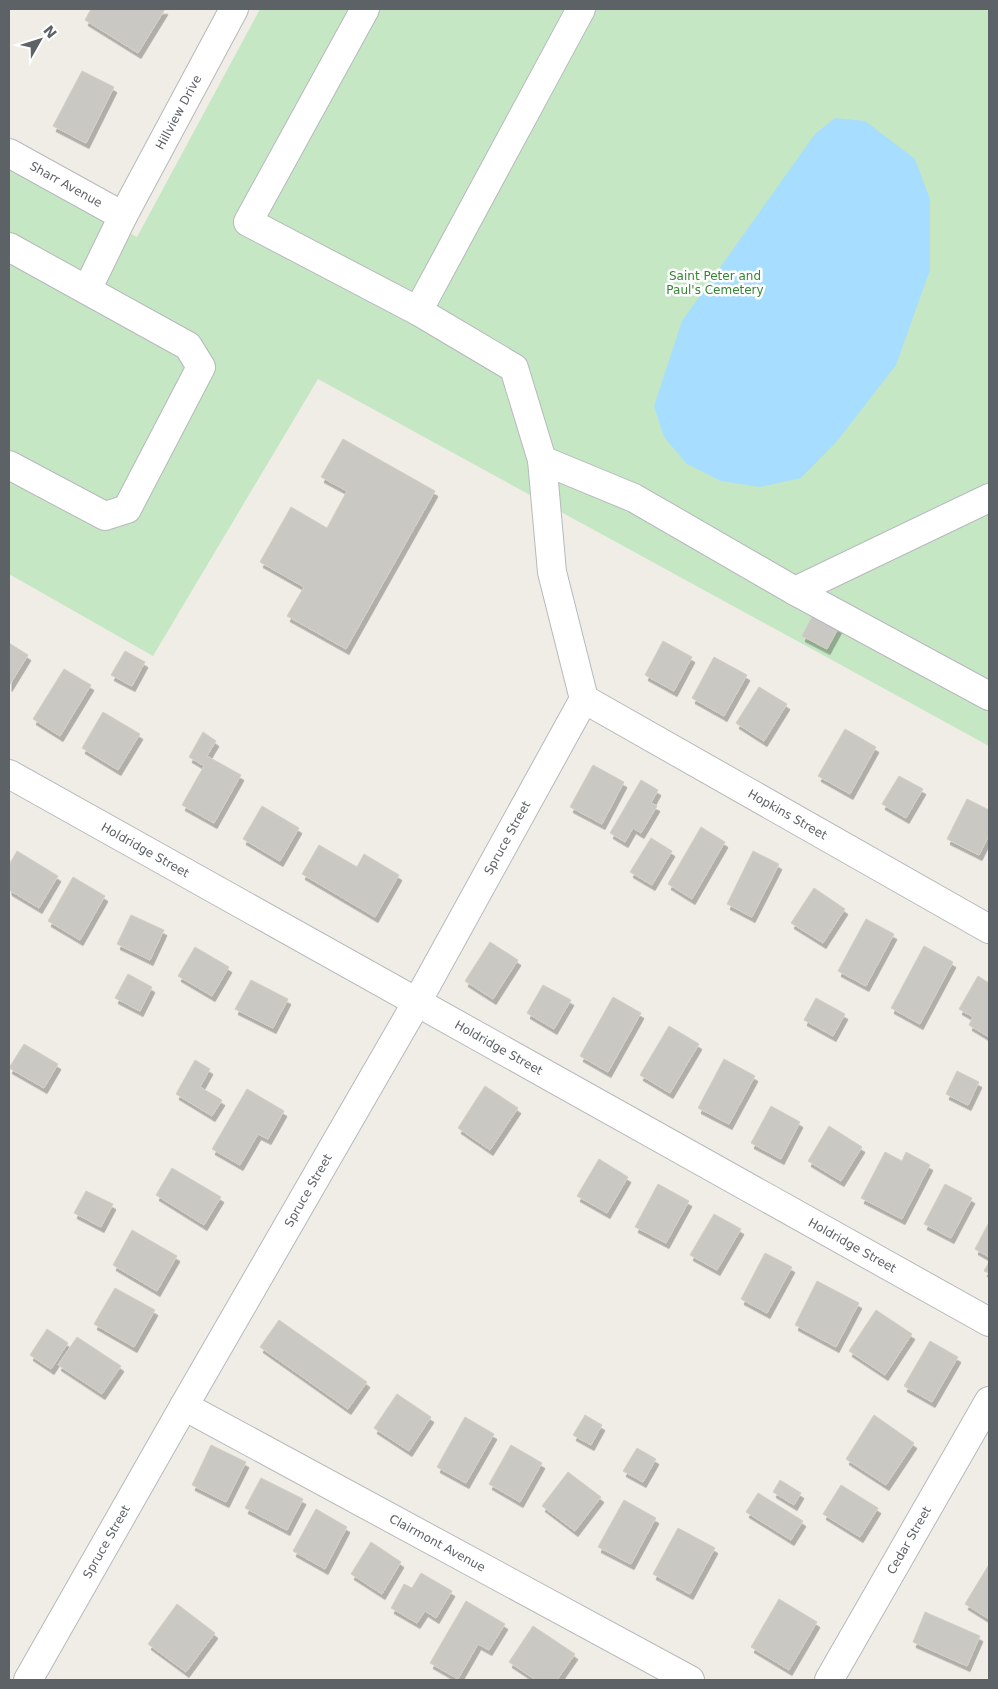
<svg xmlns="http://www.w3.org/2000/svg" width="998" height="1689" font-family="'DejaVu Sans',sans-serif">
<defs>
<filter id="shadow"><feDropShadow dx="3" dy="5.5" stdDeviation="0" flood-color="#0004"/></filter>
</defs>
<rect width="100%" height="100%" fill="#f0ede6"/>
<!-- green -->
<path fill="#c5e7c3" d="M260,9H989V746L318,379L153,656L9,574V169L137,237Z"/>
<!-- water -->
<path fill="#a7ddfe" d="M835,118L865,121L915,159L930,199V270L896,365L838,440L801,478L760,487L721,481L687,464L664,437L654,406L682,321L815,134Z"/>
<!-- building -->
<path fill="#cac8c3" stroke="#d4cec4" filter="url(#shadow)" d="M91,9H165L138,53L85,20Z
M82,71L114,87L86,143L53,126Z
M343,439L435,491L346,649L287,616L304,587L260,562L291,507L327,528L347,491L321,477Z
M814,613L839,627L827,649L802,636Z
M663,641L692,657L674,691L645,675Z
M9,643L28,655L9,686Z
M125,651L145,662L132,686L111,675Z
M714,657L747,675L724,716L692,698Z
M64,669L91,685L60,736L33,719Z
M759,687L787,704L764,741L736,723Z
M103,712L140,734L118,770L82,748Z
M845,729L876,747L850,794L818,776Z
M203,732L216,741L207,756L241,775L214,823L182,805L204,766L189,757Z
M593,765L624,782L602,824L570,807Z
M899,776L923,789L906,818L882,804Z
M641,780L658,790L651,803L657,806L641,833L633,828L625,842L610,833Z
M967,799L989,810V835L979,855L947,839Z
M262,806L299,828L280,861L243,839Z
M701,827L725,842L692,899L668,884Z
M651,838L672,851L652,885L630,872Z
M319,845L357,867L364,854L399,875L375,917L302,874Z
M17,851L58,876L39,908L9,890V865Z
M753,851L779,864L752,917L727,904Z
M73,877L105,896L80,940L48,921Z
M814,888L845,909L823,943L791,923Z
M131,915L164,930L150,960L117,944Z
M866,919L894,934L866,986L838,971Z
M490,942L518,960L493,999L465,981Z
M924,946L953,962L920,1024L891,1008Z
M195,947L229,967L212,996L178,976Z
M128,974L152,987L140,1011L115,998Z
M978,976L989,983V1037L969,1025L973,1017L959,1009Z
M251,980L288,999L273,1028L235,1009Z
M543,985L571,1000L554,1029L527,1013Z
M613,997L641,1013L608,1072L580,1056Z
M816,998L845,1014L833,1036L804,1020Z
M669,1026L699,1044L670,1093L640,1075Z
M24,1044L58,1064L44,1088L9,1068Z
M724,1059L755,1076L729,1124L698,1108Z
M195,1060L210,1069L200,1087L222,1100L212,1116L176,1094Z
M957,1071L979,1082L968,1105L946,1094Z
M485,1086L518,1108L490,1150L458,1128Z
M247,1089L284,1111L268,1139L258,1134L240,1165L212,1149Z
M771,1106L800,1122L781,1159L751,1143Z
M829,1126L862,1147L841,1181L808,1161Z
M885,1152L902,1161L906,1152L930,1165L902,1219L861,1198Z
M599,1159L628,1177L607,1213L577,1196Z
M172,1168L221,1197L204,1225L156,1195Z
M658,1184L689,1201L666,1243L635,1227Z
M945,1184L972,1198L951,1238L924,1224Z
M86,1191L113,1204L101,1227L74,1213Z
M714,1214L741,1229L717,1270L690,1255Z
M989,1222V1257L975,1249Z
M132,1230L177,1256L157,1291L113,1265Z
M765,1253L792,1267L767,1313L741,1299Z
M989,1262V1273L984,1271Z
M817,1281L859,1303L836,1347L795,1325Z
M115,1288L155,1310L134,1347L94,1324Z
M876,1310L912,1334L885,1375L849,1351Z
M279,1320L367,1382L348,1409L260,1347Z
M47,1329L68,1343L51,1369L30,1355Z
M77,1337L121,1366L102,1394L58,1365Z
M930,1341L958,1357L932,1402L904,1386Z
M397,1394L431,1417L409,1451L374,1428Z
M585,1415L602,1425L591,1445L573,1435Z
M874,1415L914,1443L886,1485L846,1459Z
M465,1417L494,1434L466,1483L437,1467Z
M211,1445L246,1462L226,1502L192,1485Z
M511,1445L542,1463L520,1502L489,1484Z
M637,1448L656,1459L643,1482L623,1471Z
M568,1472L601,1497L575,1531L542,1506Z
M261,1478L303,1499L287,1530L245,1508Z
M780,1480L801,1493L794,1505L773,1492Z
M841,1485L878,1508L860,1537L823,1514Z
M758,1493L803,1521L791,1540L746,1512Z
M624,1500L656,1518L631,1564L598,1547Z
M316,1509L347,1527L325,1569L293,1551Z
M678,1528L715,1548L690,1594L653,1574Z
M371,1542L401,1562L382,1594L351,1574Z
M988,1566L989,1567V1619L965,1604Z
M421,1573L452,1591L436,1618L425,1611L417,1623L391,1608L404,1584L412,1588Z
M779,1599L817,1622L789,1670L751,1647Z
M466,1601L505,1624L489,1650L478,1644L458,1679L430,1663Z
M177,1604L215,1633L186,1672L148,1644Z
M925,1612L980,1636L967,1666L913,1642Z
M533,1626L575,1654L557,1680H536L509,1662Z"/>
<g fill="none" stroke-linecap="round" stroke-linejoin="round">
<defs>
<g id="minor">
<path d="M365,9L248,222L418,311L581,9"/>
<path id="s1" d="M9,153L123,216"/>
<path d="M9,247L188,346L201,367L127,509L105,516L9,465"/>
<path id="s2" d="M87,290L123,216L234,9"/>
<path d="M418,311L514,368L542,460L552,572L584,699"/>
<path d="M542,460L634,498L795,591"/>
<path d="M989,498L795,591L989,696"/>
<path id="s3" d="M584,699L989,929"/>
<path id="s4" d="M9,774L989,1322"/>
<path id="s5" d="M184,1406L690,1680"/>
<path id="s6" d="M28,1680L184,1406L417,1002L584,699"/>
<path id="s7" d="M829,1680L989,1401"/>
</g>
</defs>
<!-- minor casing -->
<use href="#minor" stroke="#b6b9bc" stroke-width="30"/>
<!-- minor -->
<use href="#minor" stroke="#fff" stroke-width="28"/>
</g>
<g text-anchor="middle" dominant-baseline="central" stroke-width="5" stroke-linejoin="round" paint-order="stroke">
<!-- street labels -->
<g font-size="12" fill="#5d6266" stroke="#fff">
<text stroke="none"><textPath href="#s2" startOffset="200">Hillview Drive</textPath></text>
<text stroke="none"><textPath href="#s1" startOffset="65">Sharr Avenue</textPath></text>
<text stroke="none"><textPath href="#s3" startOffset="234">Hopkins Street</textPath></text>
<text stroke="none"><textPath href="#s6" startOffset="969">Spruce Street</textPath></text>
<text stroke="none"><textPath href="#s4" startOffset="156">Holdridge Street</textPath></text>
<text stroke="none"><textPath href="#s4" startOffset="561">Holdridge Street</textPath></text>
<text stroke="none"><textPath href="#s6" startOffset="564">Spruce Street</textPath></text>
<text stroke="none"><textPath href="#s4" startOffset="966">Holdridge Street</textPath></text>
<text stroke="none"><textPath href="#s7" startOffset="161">Cedar Street</textPath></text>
<text stroke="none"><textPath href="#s6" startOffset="159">Spruce Street</textPath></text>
<text stroke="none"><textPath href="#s5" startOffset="288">Clairmont Avenue</textPath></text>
</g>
<!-- park labels -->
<g font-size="12" fill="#368536" stroke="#fff">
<text x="715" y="276">Saint Peter and<tspan x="715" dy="14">Paul's Cemetery</tspan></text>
</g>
</g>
<!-- border -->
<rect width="998" height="1689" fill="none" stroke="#5d6266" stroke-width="20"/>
<!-- north arrow -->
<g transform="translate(40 40) rotate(51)" stroke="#ffffff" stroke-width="4" paint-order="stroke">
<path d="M0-4L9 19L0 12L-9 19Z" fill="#5d6266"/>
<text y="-8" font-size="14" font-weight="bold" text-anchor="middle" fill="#5d6266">N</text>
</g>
</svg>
